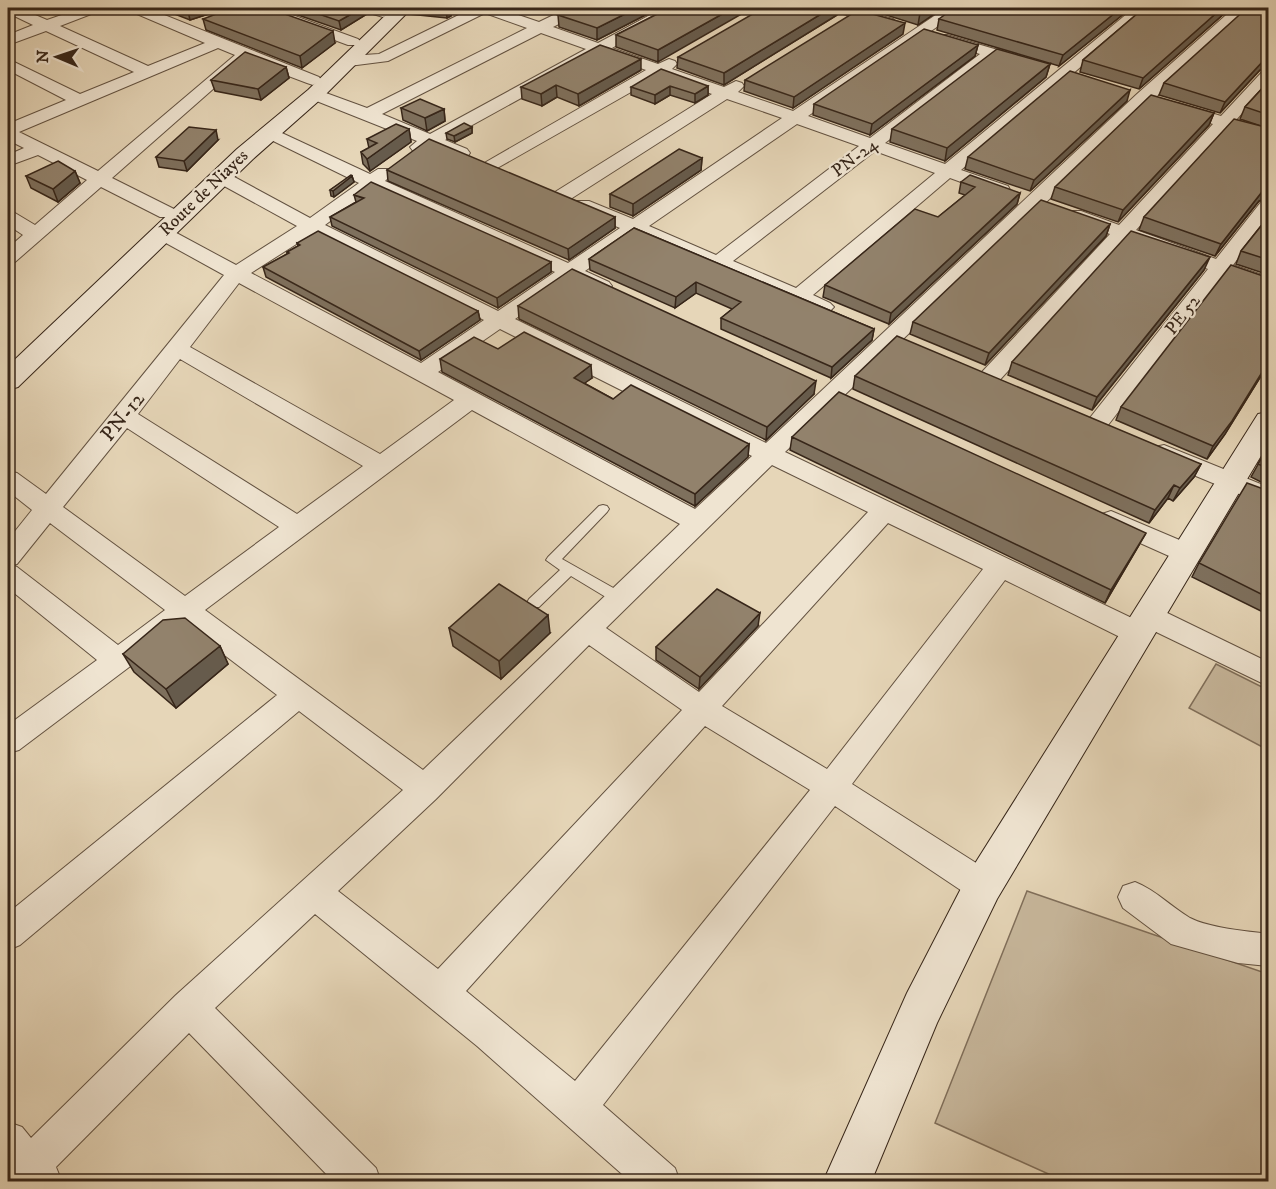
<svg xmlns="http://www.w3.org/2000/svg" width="1276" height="1189" font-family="'IM FELL DW Pica',serif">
<rect width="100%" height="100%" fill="#e6d6b8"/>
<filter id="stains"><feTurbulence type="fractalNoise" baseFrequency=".00333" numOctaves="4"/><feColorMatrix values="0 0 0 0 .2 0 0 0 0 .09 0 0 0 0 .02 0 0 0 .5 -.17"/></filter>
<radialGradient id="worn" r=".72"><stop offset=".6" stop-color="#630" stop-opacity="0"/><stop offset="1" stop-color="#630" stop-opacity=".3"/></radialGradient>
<!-- green -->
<path fill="#c8b89d" stroke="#806f5b" stroke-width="1.5" d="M1216,664L1268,690V750L1189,708Z
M1027,891L1268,974V1181H1064L935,1123Z"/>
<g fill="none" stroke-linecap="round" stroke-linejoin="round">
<defs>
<path id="lane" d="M603,505L607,506L609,509L607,512L562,559L624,594L626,598L624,602H614L571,576L539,607H529L527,603L529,599L560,570L546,560L548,557L599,506Z"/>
<path id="street" d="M8,8H19L47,20L82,8H101L99,11L60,26L148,66L205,43L130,11L128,8H147L319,77L321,80L313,85L307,83L246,60L112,178L174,209L177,213L174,217H160L101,187L15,262L8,264V248L23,235L8,225V211L15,213L35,225L87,180L38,155L8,166V155L24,148L8,140V124L66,100L8,70V59L80,94L134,72L46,31L8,45V35L33,25L8,13ZM218,48L235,55L98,171L19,132Z
M254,8H273L358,39L361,42L358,45H348L256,11Z
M361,8H381L390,13L383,17L363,11Z
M473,8H498L539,22L568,8H586L584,11L553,27L598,43L663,8H680L678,11L612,48L658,64L669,59L675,61L677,64L672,69L724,87L736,81L742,83L744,86L738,92L793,111L946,8H962L960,11L808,116L870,138L980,54L937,41L934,38L937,35H947L1032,60L1034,63L1032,66L1026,68L995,59L885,143L945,164L1134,8H1149L961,170L1008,186L1010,190L1008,194H994L950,178L813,295L830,303L834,307L830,311L823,313L816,311L636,235L585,271L609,282L612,286L609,290C596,294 584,285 571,280L515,319L766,443L1137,94L1234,8H1249L785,452L1138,621L1135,616L1139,609L1149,605L1159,609L1268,662V686L1150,629L1152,633L1148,641L1138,644L1128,641L1005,580L852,784L995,875L1000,886L995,897L983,901L971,897L835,806L603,1105L675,1168L680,1182H631L477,1046L315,914L215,1008L376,1168L381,1182H334L189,1033L56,1167L62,1182H8V1122L22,1127L31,1138L176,995L403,790L299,711L20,945L8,950V913L277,695L185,625L19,750L8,753V725L97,660L8,588V540L32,510L8,491V471L17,473L46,494L224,275L155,237L152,233L155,229H169L236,265L297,226L215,181L212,177L215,173H227L310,218L359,183L263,136L260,132L263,128L269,127L370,174L378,169H390L393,173L385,181L568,263L620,228L575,209L573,205L575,201H589L633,219L782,118L727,99L569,200H555L553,196L555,192L712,94L661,75L492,171L486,170L483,166L486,162L646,70L601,54L445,140L467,149L470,153L467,157H455L432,147L419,152L413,151L410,147L417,141L309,98L307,94L315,89L367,108L527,28L485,13L388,61L349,66L341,61L349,56L379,54ZM541,33L586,49L430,134L382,114ZM797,124L859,146L716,255L649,226ZM875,151L935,173L796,288L733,261ZM373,189L555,272L498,311L325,225ZM312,234L484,320L421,363L251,273ZM239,283L454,400L380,454L190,347ZM500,329L752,456L695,509L438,372ZM180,359L363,466L297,514L138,414ZM472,410L680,524L423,770L205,610ZM127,428L279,527L185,596L63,507ZM772,465L868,512L699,692L606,628ZM50,523L165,610L118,645L17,567L12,565L17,564ZM888,523L983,569L827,769L722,706ZM589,645L682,710L438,969L338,891L436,799ZM705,726L810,790L575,1081L466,991Z
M831,8H853L893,19L896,22L888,27L833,11Z
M1268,70V84L1236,120L1268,130V140L1228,129L1136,230L1216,259L1261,202L1268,200V218L1233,265L1268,277V290L1224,275L1105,429L1097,432L1089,429L1085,424L1089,419L1208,269L1127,240L997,383L989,385L981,383L978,378L981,373L1110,234L1067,219L1064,215L1067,211H1081L1119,225L1213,124L1172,112L1170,108L1172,104L1178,103L1221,116L1262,72Z
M1164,445L1268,487V506L1155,459L1152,453L1155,447Z
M1111,511L1196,547L1200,554L1196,561L1187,564L1102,526L1098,520L1102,514Z
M1135,882C1156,890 1171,907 1190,918C1209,928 1247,931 1268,934V966L1238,963L1171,944L1123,908L1118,897L1123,886Z"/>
<path id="secondary" d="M393,8H412L322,98L253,159L18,387L8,390V366L237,149L308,90Z
M1268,412V444L997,899L937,1023L871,1182H823L907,993L969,873L1258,414Z"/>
</defs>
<!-- lane casing -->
<use href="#lane" stroke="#635241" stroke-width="2"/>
<!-- street casing -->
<use href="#street" stroke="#635241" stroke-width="2"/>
<!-- secondary casing -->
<use href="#secondary" stroke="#372619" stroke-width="2"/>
<!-- lane -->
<use href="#lane" fill="#efe4d1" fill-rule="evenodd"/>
<!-- street -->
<use href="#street" fill="#efe4d1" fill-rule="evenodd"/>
<!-- secondary -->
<use href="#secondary" fill="#efe4d1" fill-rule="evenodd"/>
</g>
<!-- wall -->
<path fill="#7e705d" stroke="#372619" stroke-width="1.5" d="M159,8H227L190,20Z
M278,8H365L367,14L341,30Z
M408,8H453L451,16L447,18L409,14Z
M572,8H659L597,40L559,27L558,15Z
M669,8L658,62L616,47V35Z
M869,8H943L918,25L870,10Z
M1131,8L1059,66L937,30L939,19Z
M1144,8H1228L1227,11L1139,89L1080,72L1083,60Z
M1258,8H1269V68L1260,70L1220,113L1159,95L1164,83Z
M837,15L724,85L677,68L678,57Z
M203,19L335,43L302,68L206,30Z
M903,34L793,108L744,91L745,80Z
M978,45L975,56L870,135L813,115L814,104Z
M1050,64L1046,77L945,161L890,142L892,129Z
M286,67L289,78L261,100L215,91L211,80Z
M641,70L579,106L557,97L542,106L522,99L521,87Z
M1269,81V198L1259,201L1215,256L1139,230L1144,217L1267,128L1240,119L1245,107Z
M708,86V95L695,103L670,95L655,104L631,95V87Z
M1127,101L1030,191L965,169L968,157Z
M401,108L444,109L445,121L427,131L403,120Z
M1214,113L1209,125L1118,222L1051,199L1055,187Z
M472,127V133L455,142L447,139L446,133Z
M409,129L411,142L370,171L363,164L361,152L369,148L367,139Z
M218,140L187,171L159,167L156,157Z
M702,158L701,170L633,216L610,207V194Z
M387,170L615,217V228L569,260L388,181Z
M75,171L80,183L58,202L31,188L26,176Z
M352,176L354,182L334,197L331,196L330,190Z
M961,182L1020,193L1017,204L889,324L823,297L825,285L938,217L965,195L959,193Z
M354,195L551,262V272L498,308L332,226L330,217L356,202Z
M1269,216V275L1236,264L1241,251Z
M1110,224L1106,236L985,365L910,334L913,322Z
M634,228L874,329L872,340L831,378L721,329V318L732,309L696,293L675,308L590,270L589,259Z
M297,243L478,311L480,320L421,360L266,277L263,267L287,254V252L298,246Z
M1204,270L1092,410L1008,375L1012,362Z
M1269,278V363L1225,434L1207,459L1116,420L1121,407Z
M518,306L814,394L766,440L519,319Z
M498,349L592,378L584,383L613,399L749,444L748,457L695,506L442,372L440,359Z
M855,376L1201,464L1194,477L1173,501L1168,498L1149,523L853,389Z
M792,437L1139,545L1105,603L790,450Z
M1269,445V486L1251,477Z
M1269,491V615L1192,577L1199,563Z
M758,626L699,689L656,660V647Z
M449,628L550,633L501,679L453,646Z
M220,646L228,664L176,708L134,672L123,654Z"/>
<!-- shaded-wall -->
<path fill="#665b4c" stroke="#372619" stroke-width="1.5" d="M199,8H227L190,20L188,11Z
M362,8H365L367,14L341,30L339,21Z
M450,8H453L451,16L447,18L446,9Z
M637,8H659L597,40V28Z
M733,8H752L658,62V50Z
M831,8H838L837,15L724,85V73Z
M928,8H943L918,25L920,13Z
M1121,8H1131L1059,66L1063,55Z
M1222,8H1228L1227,11L1139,89L1143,78Z
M905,23L903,34L793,108L794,97Z
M333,31L335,43L302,68L300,56Z
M978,45L975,56L870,135L872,124Z
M1269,58V68L1260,70L1220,113L1225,102L1265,59Z
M641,59V70L579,106L578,94Z
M1050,64L1046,77L945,161L947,148Z
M286,67L289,78L261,100L258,89Z
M556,85L557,97L542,106L541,94Z
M670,86V95L655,104V95Z
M708,86V95L695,103V94Z
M1130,90L1127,101L1030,191L1034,180Z
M444,109L445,121L427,131L425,118Z
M1214,113L1209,125L1118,222L1123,210Z
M472,127V133L455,142L454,136Z
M409,129L411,142L370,171L367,159Z
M216,130L218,140L187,171L184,161Z
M702,158L701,170L633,216V204Z
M75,171L80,183L58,202L53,189Z
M352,176L354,182L334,197L333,191Z
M1269,187V198L1259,201L1215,256L1221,244L1265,188Z
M1020,193L1017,204L889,324L891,313Z
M615,217V228L569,260L568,249Z
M1110,224L1106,236L985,365L989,353Z
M1210,257L1204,270L1092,410L1097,397Z
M551,262V272L498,308L497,298Z
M696,282V293L675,308L676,297Z
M478,311L480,320L421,360L419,351Z
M874,329L872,340L831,378L832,367Z
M1269,361V363L1225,434L1207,459L1213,446Z
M591,365L592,378L575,390L574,378Z
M816,381L814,394L766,440L767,427Z
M749,444L748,457L695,506V494Z
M1201,464L1194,477L1173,501L1180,488Z
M1174,485L1168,498L1149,523L1155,510Z
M1146,533L1139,545L1105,603L1111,590Z
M760,613L758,626L699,689L700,677Z
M548,615L550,633L501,679L499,661Z
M220,646L228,664L176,708L166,689Z"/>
<!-- building -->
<path fill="#92826c" stroke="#372619" stroke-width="1.5" d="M178,8H199L188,11Z
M232,8H268L333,31L300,56L203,19Z
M301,8H362L339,21Z
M429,8H450L446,9Z
M572,8H637L597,28L558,15Z
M669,8H733L658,50L616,35Z
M763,8H831L724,73L678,57Z
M901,8H928L920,13Z
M954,8H1121L1063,55L939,19Z
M1144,8H1222L1143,78L1083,60Z
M1247,8H1256L1269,10V58L1265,59L1225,102L1164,83Z
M858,10L905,23L794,97L745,80Z
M924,29L978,45L872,124L814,104Z
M600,45L641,59L578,94L556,85L541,94L521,87Z
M997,49L1050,64L947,148L892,129Z
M245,52L286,67L258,89L211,80Z
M661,69L708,86L695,94L670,86L655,95L631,87Z
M1070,71L1130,90L1034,180L968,157Z
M1269,81V115L1245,107Z
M1151,95L1214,113L1123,210L1055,187Z
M420,99L444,109L425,118L401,108Z
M1234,119L1269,128V187L1265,188L1221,244L1144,217Z
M464,123L472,127L454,136L446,133Z
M396,124L409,129L367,159L361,152L377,143L367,139Z
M189,127L216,130L184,161L156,157Z
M429,139L615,217L568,249L387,170Z
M679,149L702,158L633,204L610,194Z
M58,161L75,171L53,189L26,176Z
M351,175L352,176L333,191L330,190Z
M970,175L1020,193L891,313L825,285L915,209L938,217L975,187L961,182Z
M371,182L551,262L497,298L330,217L364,198L354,195Z
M1041,200L1110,224L989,353L913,322Z
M1269,216V260L1241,251Z
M634,228L874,329L832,367L721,318L741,302L696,282L676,297L589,259Z
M318,231L478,311L419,351L263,267L289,253L287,252L300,245L297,243Z
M1131,231L1210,257L1097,397L1012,362Z
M1231,265L1269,278V361L1232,421L1213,446L1121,407Z
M572,269L816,381L767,427L518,306Z
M524,332L591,365L574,378L613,399L631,385L749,444L695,494L440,359L474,337L498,349Z
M897,336L1201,464L1180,488L1174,485L1155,510L855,376Z
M839,392L1146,533L1111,590L792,437Z
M1269,445V469L1258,464Z
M1247,483L1269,491V598L1199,563Z
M499,584L548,615L499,661L449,628Z
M717,589L760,613L700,677L656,647Z
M185,618L220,646L166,689L123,654L163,620Z"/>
<g text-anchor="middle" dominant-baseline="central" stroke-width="4.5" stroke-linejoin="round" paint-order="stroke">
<!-- far-street labels -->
<g font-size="18" fill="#372619" stroke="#efe4d1">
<text transform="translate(855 158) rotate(-37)">PN-24</text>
<text transform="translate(204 193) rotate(-44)">Route de Niayes</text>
<text transform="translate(1183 315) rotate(-52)">PE 52</text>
</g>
<!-- street labels -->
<g font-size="21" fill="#372619" stroke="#efe4d1">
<text transform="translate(123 417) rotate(-51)">PN-12</text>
</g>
</g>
<!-- margin -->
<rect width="1276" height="1189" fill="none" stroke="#e6d6b8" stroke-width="30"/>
<rect x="9" y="9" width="1258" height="1171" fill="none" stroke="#372619" stroke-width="3"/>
<rect x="15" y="15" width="1246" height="1159" fill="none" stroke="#372619" stroke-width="1.5"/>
<!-- north arrow -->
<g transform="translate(57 57) rotate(272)" stroke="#efe4d1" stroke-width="4.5" paint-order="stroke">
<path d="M0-4.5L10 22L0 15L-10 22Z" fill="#372619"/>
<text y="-9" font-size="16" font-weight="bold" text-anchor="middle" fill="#372619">N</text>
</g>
<rect width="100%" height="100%" filter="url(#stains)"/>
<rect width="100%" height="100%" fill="url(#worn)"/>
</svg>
